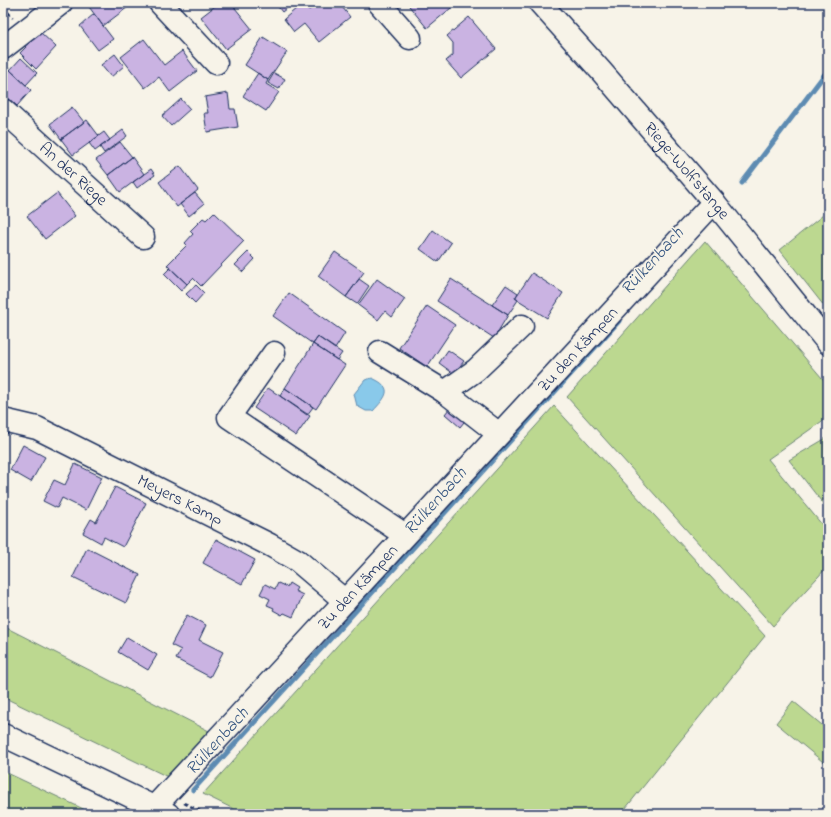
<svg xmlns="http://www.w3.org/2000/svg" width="831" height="817" font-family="'Indie Flower',sans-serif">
<rect width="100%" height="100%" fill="#f7f3e8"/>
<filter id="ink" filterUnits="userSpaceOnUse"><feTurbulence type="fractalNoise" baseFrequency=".025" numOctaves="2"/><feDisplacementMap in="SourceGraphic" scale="8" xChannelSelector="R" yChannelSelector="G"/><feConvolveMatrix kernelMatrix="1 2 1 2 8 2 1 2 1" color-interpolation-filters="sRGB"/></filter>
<g filter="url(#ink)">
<!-- green -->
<path fill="#bcd890" stroke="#6c8477" d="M828,211V311L780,250Z
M705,241L828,385V417L768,459L828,532V566L773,626L567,397Z
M554,406L765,636L621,814H244L203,794Z
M828,437V510L789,460Z
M3,626L211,732L170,778L3,697Z
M793,701L828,730V766L776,723Z
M3,771L94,814H3Z"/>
<!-- water -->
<path fill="#89c9ea" stroke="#5d8bb2" d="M372,378C395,388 386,397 373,411H366L357,406L354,394L365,380Z"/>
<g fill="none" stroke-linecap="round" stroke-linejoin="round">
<!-- stream -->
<path stroke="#5d8bb2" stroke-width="5" d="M742,183L828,70
M193,790L619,321"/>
</g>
<!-- building -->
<path fill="#cab3e2" stroke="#1b2f5e" d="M88,3H125L128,7L103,26L87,4Z
M219,3H231L252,29L226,49L201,17Z
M275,3H290L292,4L282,12Z
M303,3L309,10L318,3H339L350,17L319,42L304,24L294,32L284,19Z
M413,3H457L427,28L409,6Z
M94,14L113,39L98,50L80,26Z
M469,17L496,49L461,78L446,61L453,55V43L447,36Z
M40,32L56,47L36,69L20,53L26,47L22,44L29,36L33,39Z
M263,37L287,52L268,80L245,65Z
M144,39L164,65L182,51L197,71L170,92L159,77L145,88L121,57Z
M115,54L124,66L111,77L101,65Z
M21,58L37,73L26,85L10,70Z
M8,68L31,90L17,106L3,93V74Z
M258,73L268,80L266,84L279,92L266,111L243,96Z
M274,73L285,79L279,89L268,83Z
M228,93L230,109H235L238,127L207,132L204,113H208L205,97Z
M181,99L190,109L171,126L162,116Z
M72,107L84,122L61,139L50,124Z
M87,120L99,136L73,155L61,139Z
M123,130L127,136L104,153L100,147Z
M104,132L110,140L95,151L89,143Z
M3,137L7,140L3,145Z
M120,142L132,157L108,175L96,160Z
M132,157L144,174L120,192L108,175Z
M180,166L198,190L177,207L159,182Z
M151,169L155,175L137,188L133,182Z
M57,193L75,216L45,239L27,216Z
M195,193L204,204L189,216L180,204Z
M214,212L244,241L201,286L193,278L187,284L167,265L187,245L185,243L193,234L190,231L203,218L206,220Z
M433,230L451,243L438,262L420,249Z
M248,252L255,259L243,272L235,265Z
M335,252L364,272L346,297L318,276Z
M170,268L187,284L181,291L164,274Z
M532,273L563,293L547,318L515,298Z
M359,279L369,286L357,304L346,297Z
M377,279L405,299L392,317L385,311L378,320L358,305Z
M451,279L508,315L494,338L437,301Z
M196,285L204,293L195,303L186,294Z
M506,285L518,293L515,298L518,300L508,315L492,305Z
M289,293L345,333L335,349L318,337L313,344L273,316Z
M427,306L455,325L427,367L399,348Z
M318,337L342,353L337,360L313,344Z
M313,344L345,365L316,409L285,388Z
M448,350L464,361L454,374L439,363Z
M268,388L310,416L296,436L254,408Z
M285,388L313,407L307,415L280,396Z
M453,404L468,417L460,427L445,414Z
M23,445L45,457L31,482L10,470Z
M75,464L102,477L86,510L62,498L57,508L43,501L54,480L65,485Z
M115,487L146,503L123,547L104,537L101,543L83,533L91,519L96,522Z
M216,539L255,560L242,584L203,563Z
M87,548L140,575L126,603L73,577Z
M278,583L287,587L289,583L297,588L295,591L303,595L293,617L284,613L282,615L273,610L274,608L267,605L270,599L260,594L265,584L275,589Z
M187,615L206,625L199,640L223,652L210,677L176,659L181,650L171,645Z
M127,637L157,655L148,670L118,652Z"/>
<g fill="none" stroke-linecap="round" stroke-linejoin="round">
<defs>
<g id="minor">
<path d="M160,3L216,63"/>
<path d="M379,3L410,38"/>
<path id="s1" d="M540,3L601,71L714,202L828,343"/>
<path d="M3,48L61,3"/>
<path id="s2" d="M3,110L143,237"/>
<path d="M380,352L445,392L499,434"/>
<path d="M274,353L229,417L405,535"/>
<path d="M445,392L476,370L522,326"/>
<path id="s3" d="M3,420L37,428L270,545L298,561L345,601"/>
<path id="s4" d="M148,814L714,202"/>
</g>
<path id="major" d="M3,735L168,814"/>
</defs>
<!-- minor casing -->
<use href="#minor" stroke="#1b2f5e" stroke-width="25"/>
<!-- major casing -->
<use href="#major" stroke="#1b2f5e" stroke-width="25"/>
<!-- path -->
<path stroke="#1b2f5e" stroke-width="2.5" stroke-dasharray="4 3" stroke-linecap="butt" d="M3,7L13,18
M184,803L206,814"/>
<!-- minor -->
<use href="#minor" stroke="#f7f3e8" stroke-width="22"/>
<!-- major -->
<use href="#major" stroke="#f7f3e8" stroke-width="22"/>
</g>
</g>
<g text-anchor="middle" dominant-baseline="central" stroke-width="3" stroke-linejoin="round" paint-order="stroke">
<!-- street labels -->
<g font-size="17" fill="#1b2f5e" stroke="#f7f3e8">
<text stroke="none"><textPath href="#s1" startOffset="223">Riege-Wolfstange</textPath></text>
<text stroke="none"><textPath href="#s2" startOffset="95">An der Riege</textPath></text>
<text stroke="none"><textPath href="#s4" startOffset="633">Zu den Kämpen</textPath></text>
<text stroke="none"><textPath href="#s3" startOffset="195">Meyers Kamp</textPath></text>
<text stroke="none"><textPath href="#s4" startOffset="309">Zu den Kämpen</textPath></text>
</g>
<!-- water labels -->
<g font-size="18" font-style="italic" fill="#365681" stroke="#f7f3e8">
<text transform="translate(653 262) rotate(-48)">Rülkenbach</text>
<text transform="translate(436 502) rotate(-48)">Rülkenbach</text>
<text transform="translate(218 742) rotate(-48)">Rülkenbach</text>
</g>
</g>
<!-- margin -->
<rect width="831" height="817" fill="none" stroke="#f7f3e8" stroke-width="16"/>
<rect x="8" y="8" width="815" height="801" fill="none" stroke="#1b2f5e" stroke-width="1.5" filter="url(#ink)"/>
</svg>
